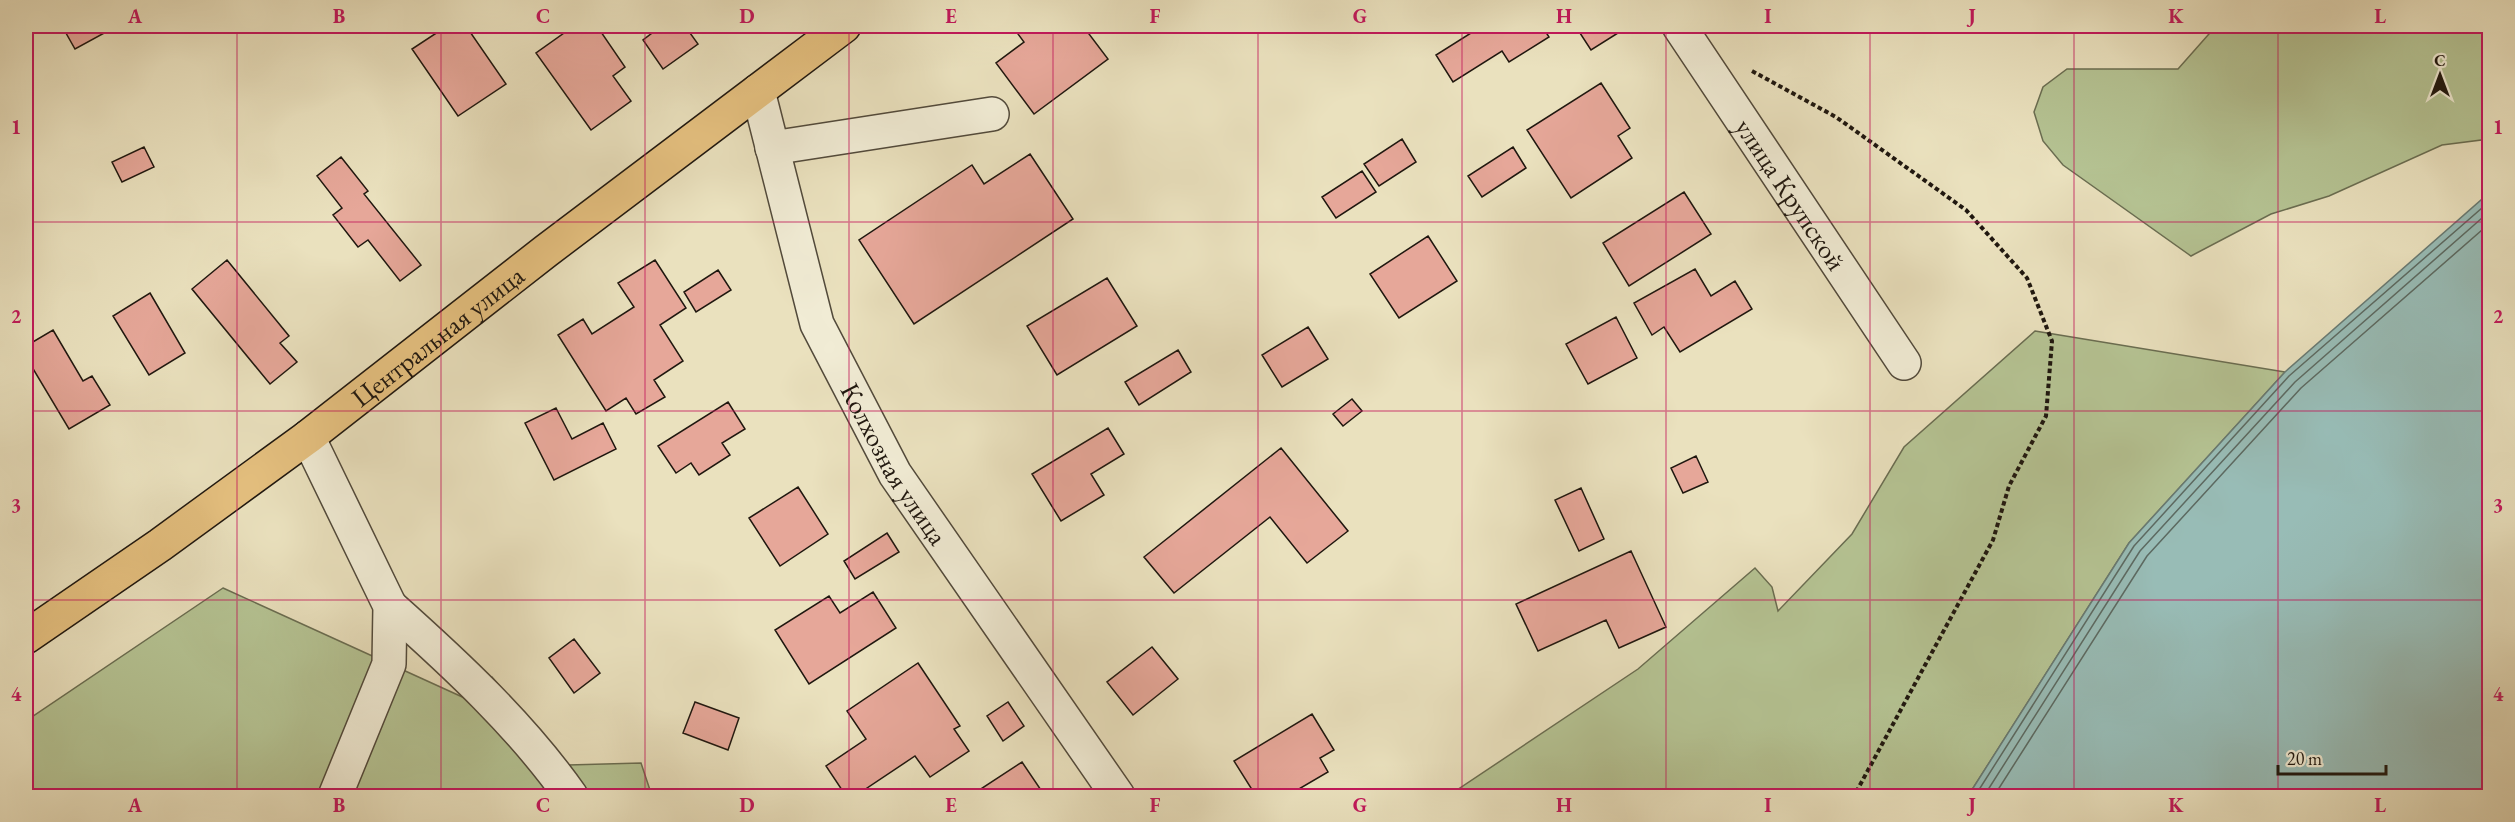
<svg xmlns="http://www.w3.org/2000/svg" width="2515" height="822" font-family="'EB Garamond',serif">
<rect width="100%" height="100%" fill="#eae1be"/>
<filter id="stains"><feTurbulence type="fractalNoise" baseFrequency=".00333" numOctaves="4"/><feColorMatrix values="0 0 0 0 .2 0 0 0 0 .09 0 0 0 0 .02 0 0 0 .5 -.17"/></filter>
<radialGradient id="worn" r=".72"><stop offset=".6" stop-color="#630" stop-opacity="0"/><stop offset="1" stop-color="#630" stop-opacity=".3"/></radialGradient>
<!-- green -->
<path fill="#b5c393" stroke="#6a6d51" stroke-width="1.5" d="M2216,26H2489V139L2442,145L2329,196L2271,214L2191,256L2063,165L2043,141L2034,112L2043,87L2067,69H2178Z
M2035,331L2285,372L2129,543L1968,796H1448L1638,669L1755,568L1772,587L1778,611L1852,534L1904,447Z
M223,588L469,700L492,677L568,765L641,763L652,796H26V721Z"/>
<!-- water -->
<path fill="#98bcb6" stroke="#687a73" stroke-width="1.5" d="M2489,193V796H1968L2129,543L2285,372Z"/>
<g fill="none" stroke-linecap="round" stroke-linejoin="round">
<!-- shore -->
<path stroke="#5c6a62" stroke-width="1.5" d="M1975,796L2134,546L2289,376L2490,201
M1984,796L2140,551L2295,382L2490,211
M1994,796L2147,556L2301,388L2490,223"/>
</g>
<!-- building -->
<path fill="#e6a799" stroke="#1f170f" stroke-width="1.5" d="M62,26H105L108,31L75,49Z
M447,26H466L506,84L458,116L412,49Z
M574,26H610L601,32L625,67L613,76L631,101L591,130L536,53Z
M647,26H685L698,44L663,69L643,40L652,33Z
M1030,26H1083L1108,59L1034,114L996,63L1024,42L1018,34Z
M1482,26H1542L1549,37L1509,62L1502,51L1453,82L1436,55Z
M1585,26H1613L1618,33L1591,50L1578,30Z
M1601,83L1630,128L1618,136L1632,158L1571,198L1527,130Z
M1402,139L1416,162L1379,186L1364,164Z
M144,147L154,167L122,182L112,162Z
M1513,147L1526,168L1482,197L1468,176Z
M1030,154L1073,219L914,324L859,240L972,165L984,184Z
M341,157L368,191L364,194L421,265L400,281L368,240L358,247L333,215L342,208L317,176Z
M1362,171L1376,192L1336,218L1322,197Z
M1684,192L1711,234L1629,286L1603,243Z
M1428,236L1457,281L1399,318L1370,274Z
M227,260L289,336L280,343L297,362L270,384L192,289Z
M655,260L686,308L660,325L683,361L654,380L665,397L636,414L626,398L606,411L558,335L583,319L592,334L634,307L618,283Z
M1695,269L1711,296L1735,281L1752,309L1680,352L1664,327L1652,335L1634,303Z
M718,270L731,290L696,312L684,292Z
M1107,278L1137,326L1057,375L1027,326Z
M150,293L185,353L149,375L113,316Z
M1616,317L1637,358L1588,384L1566,344Z
M1308,327L1328,359L1282,387L1262,355Z
M53,330L83,381L92,376L110,405L69,429L26,357V346Z
M1178,350L1191,372L1139,405L1125,382Z
M1352,399L1362,411L1343,426L1333,414Z
M728,402L745,429L722,443L730,455L699,475L691,463L676,473L658,446Z
M556,408L572,439L603,423L616,449L554,480L525,423Z
M1108,428L1124,454L1091,474L1104,495L1061,521L1032,474Z
M1281,448L1348,531L1307,563L1270,517L1174,593L1144,557Z
M1696,456L1708,482L1683,493L1671,468Z
M798,487L828,534L780,566L749,518Z
M1581,488L1604,539L1579,551L1555,500Z
M887,533L899,552L855,579L844,561Z
M1631,551L1666,627L1619,648L1606,620L1538,651L1516,604Z
M873,592L896,628L809,684L775,630L829,596L840,613Z
M574,639L600,673L574,693L549,658Z
M1152,647L1178,679L1133,715L1107,682Z
M918,663L960,726L954,729L969,751L930,777L915,756L855,796H846L826,766L866,739L847,711Z
M695,702L739,718L728,750L683,733Z
M1008,702L1024,726L1003,741L987,716Z
M1312,714L1334,750L1320,758L1328,772L1287,796H1256L1234,761Z
M1022,762L1045,796H970Z
M729,790L734,796H720Z"/>
<g fill="none" stroke-linecap="round" stroke-linejoin="round">
<defs>
<g id="minor">
<path id="s1" d="M1679,26L1904,363"/>
<path id="s2" d="M758,91L817,324L895,474L1118,796"/>
<path d="M772,148L992,114"/>
<path d="M308,437L390,606L389,664L335,796"/>
<path d="M390,606C455,664 521,725 571,796"/>
</g>
<g id="major">
<path id="s3" d="M26,637L160,545L308,437L546,251L844,26"/>
</g>
</defs>
<!-- minor casing -->
<use href="#minor" stroke="#524a3b" stroke-width="36"/>
<!-- major casing -->
<use href="#major" stroke="#1f170f" stroke-width="36"/>
<!-- path -->
<path stroke="#1f170f" stroke-width="4" stroke-dasharray="4.5 3" stroke-linecap="butt" d="M1752,71L1836,117L1966,210L2027,278L2052,341L2046,416L2009,486L1993,540L1854,796"/>
<!-- minor -->
<use href="#minor" stroke="#f1ecd5" stroke-width="33"/>
<!-- major -->
<use href="#major" stroke="#e5c07f" stroke-width="33"/>
</g>
<!-- grid -->
<path fill="none" stroke="#c2185b" stroke-width="1.5" stroke-opacity="0.55" d="M237,26V796M441,26V796M645,26V796M849,26V796M1053,26V796M1258,26V796M1462,26V796M1666,26V796M1870,26V796M2074,26V796M2278,26V796M26,222H2490M26,411H2490M26,600H2490"/>
<g text-anchor="middle" dominant-baseline="central" stroke-width="6" stroke-linejoin="round" paint-order="stroke">
<!-- street labels -->
<g font-size="27" fill="#1f170f" stroke="#f1ecd5">
<text stroke="none"><textPath href="#s1" startOffset="202">улица Крупской</textPath></text>
<text stroke="none"><textPath href="#s3" startOffset="510">Центральная улица</textPath></text>
<text stroke="none"><textPath href="#s2" startOffset="400">Колхозная улица</textPath></text>
</g>
</g>
<!-- margin -->
<rect width="2515" height="822" fill="none" stroke="#eae1be" stroke-width="66"/>
<!-- north arrow -->
<g transform="translate(2440 75)" stroke="#f1ecd5" stroke-width="4.5" paint-order="stroke">
<path d="M0-4.5L10 22L0 15L-10 22Z" fill="#1f170f"/>
<text y="-9" font-size="16" font-weight="bold" text-anchor="middle" fill="#1f170f">С</text>
</g>
<!-- scale -->
<path d="M2278 765v9h108v-9" fill="none" stroke="#1f170f" stroke-width="3"/>
<text x="2287" y="765" font-size="18" fill="#1f170f" stroke="#f1ecd5" stroke-width="4.5" paint-order="stroke">20 m</text>
<rect x="33" y="33" width="2449" height="756" fill="none" stroke="#c2185b" stroke-width="2"/>
<g font-size="20" text-anchor="middle" font-weight="bold" fill="#c2185b">
<text x="135" y="23">A</text>
<text x="339" y="23">B</text>
<text x="543" y="23">C</text>
<text x="747" y="23">D</text>
<text x="951" y="23">E</text>
<text x="1155" y="23">F</text>
<text x="1360" y="23">G</text>
<text x="1564" y="23">H</text>
<text x="1768" y="23">I</text>
<text x="1972" y="23">J</text>
<text x="2176" y="23">K</text>
<text x="2380" y="23">L</text>
<text x="16" y="134">1</text>
<text x="2498" y="134">1</text>
<text x="16" y="323">2</text>
<text x="2498" y="323">2</text>
<text x="16" y="512">3</text>
<text x="2498" y="512">3</text>
<text x="16" y="701">4</text>
<text x="2498" y="701">4</text>
<text x="135" y="812">A</text>
<text x="339" y="812">B</text>
<text x="543" y="812">C</text>
<text x="747" y="812">D</text>
<text x="951" y="812">E</text>
<text x="1155" y="812">F</text>
<text x="1360" y="812">G</text>
<text x="1564" y="812">H</text>
<text x="1768" y="812">I</text>
<text x="1972" y="812">J</text>
<text x="2176" y="812">K</text>
<text x="2380" y="812">L</text>
</g>
<rect width="100%" height="100%" filter="url(#stains)"/>
<rect width="100%" height="100%" fill="url(#worn)"/>
</svg>
